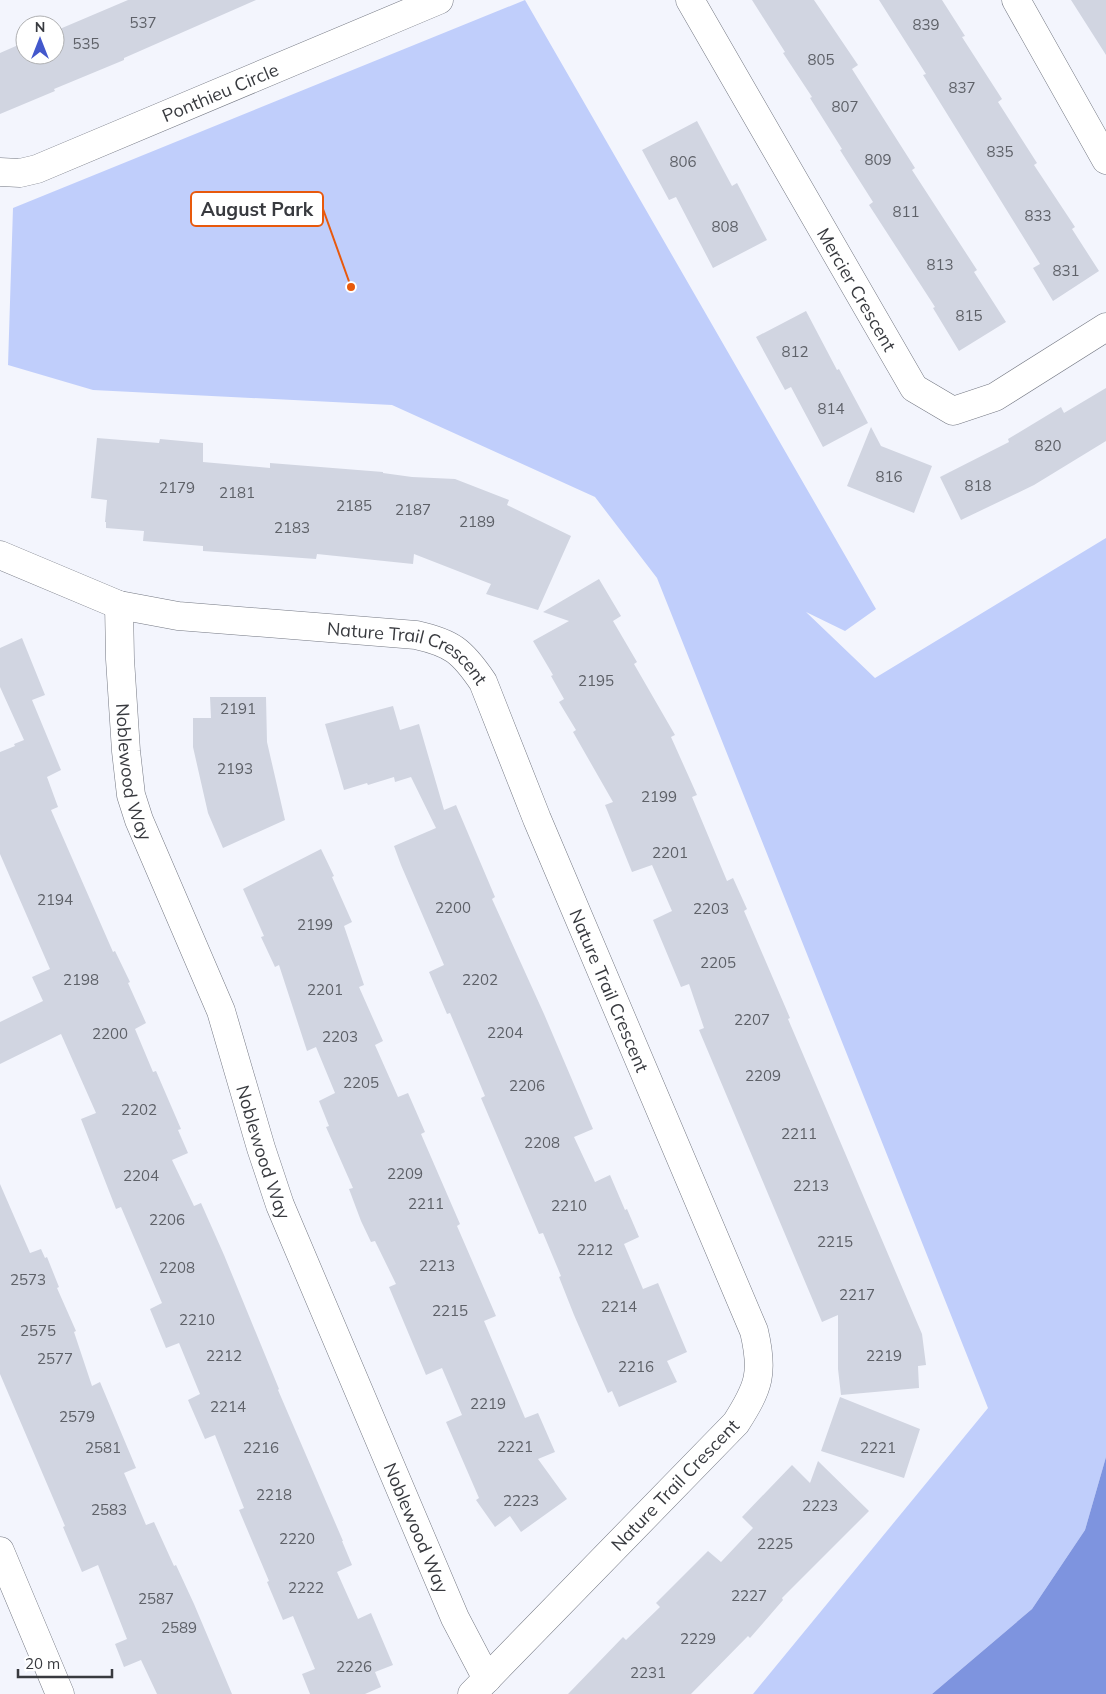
<svg xmlns="http://www.w3.org/2000/svg" width="1106" height="1694" font-family="Mulish,sans-serif">
<rect width="100%" height="100%" fill="#f3f5fd"/>
<!-- green -->
<path fill="#c0cefb" d="M525,0L876,609L845,631L806,612L875,678L1106,538V1457L1085,1530L1032,1609L932,1694H753L988,1408L657,578L595,497L392,405L93,390L8,365L13,208Z"/>
<!-- water -->
<path fill="#7e94df" d="M1106,1457V1694H932L1032,1609L1085,1530Z"/>
<!-- building -->
<path fill="#d1d5e1" d="M128,0H256L124,58V60L54,89L55,91L0,114V53L25,42V55H55V31Z
M752,0H814L858,65L852,69L915,168L912,170L977,270L974,272L1006,322L959,351L933,308L935,307L869,205L873,202L840,150L842,149L810,98L812,97L783,53L785,52Z
M879,0H942L965,36L962,37L1002,99L998,102L1037,163L1034,165L1075,227L1072,229L1099,271L1053,301L1033,268L1040,264L923,75L926,74Z
M1071,0H1106V55Z
M697,121L732,186L737,183L767,240L713,268L676,197L669,200L642,150Z
M806,311L837,370L839,369L868,423L823,447L791,387L785,390L756,337Z
M1106,388V441L1034,485L961,520L940,477L1009,442L1008,439L1061,407L1064,413Z
M871,427L881,446L932,466L914,513L847,486Z
M97,438L159,443L160,439L203,443V462L270,468V463L383,472V473L412,477L455,479L509,500L507,505L571,536L538,610L486,594L491,584L414,554L413,564L317,554L316,559L203,551V546L143,541L144,531L106,528V522H105L107,500L91,498Z
M599,579L621,616L613,621L637,662L634,664L675,735L671,737L697,795L692,797L727,881L733,878L747,909L744,911L790,1018L788,1019L922,1334L926,1365L918,1366L919,1388L841,1395L838,1369V1315L822,1322L699,1030L704,1028L689,984L681,987L653,920L672,911L652,865L632,872L605,805L613,802L573,732L576,730L559,702L564,699L551,676L553,675L533,641L569,621L543,612Z
M22,638L45,695L32,700L61,770L47,777L58,807L51,810L113,952L115,951L130,982L128,983L146,1023L135,1029L153,1072L156,1071L181,1129L178,1130L188,1153L172,1160L194,1206L201,1203L224,1255L279,1389L278,1390L343,1541H342L352,1565L337,1572L358,1619L371,1613L393,1665L375,1672L381,1687L365,1694H310L302,1674L315,1669L293,1616L283,1620L267,1582L269,1581L239,1510L244,1508L215,1435L205,1439L188,1400L200,1394L179,1343L166,1348L150,1309L162,1303L121,1207L116,1209L81,1119L96,1113L61,1034L0,1064V1022L43,1001L32,977L50,969L0,854V752L15,746L14,744L24,740L0,687V648Z
M210,697H266L267,742L285,820L223,848L208,813L193,747V718H211Z
M393,706L400,730L419,724L444,810L456,805L495,897L492,899L544,1014L593,1129L574,1137L595,1182L610,1175L625,1210L627,1209L639,1237L624,1244L643,1289L658,1283L687,1352L667,1361L677,1382L619,1407L612,1391L608,1393L574,1315L559,1277L561,1276L543,1233L539,1234L481,1098L485,1096L467,1053L450,1013L447,1014L429,972L444,965L401,865L394,846L436,828L411,777L395,782L394,777L368,785L367,783L344,790L325,724Z
M321,849L334,876L332,877L352,922L344,926L364,985L359,987L383,1041L375,1045L398,1097L408,1093L425,1132L421,1134L460,1224L457,1226L496,1316L484,1321L525,1418L538,1413L555,1452L538,1459L567,1499L521,1532L510,1516L495,1527L476,1500L479,1498L446,1422L462,1415L442,1368L426,1375L389,1287L396,1284L375,1241L371,1242L361,1221L349,1189L353,1188L326,1127L329,1126L319,1101L335,1093L316,1047L307,1051L279,965L275,967L261,937L264,936L243,889Z
M0,1184L30,1253L41,1249L45,1258L47,1257L59,1287L57,1288L76,1331L74,1332L92,1386L100,1382L136,1468L124,1473L146,1525L154,1522L174,1566L176,1565L194,1604L232,1694H157L141,1660L124,1667L115,1644L127,1639L98,1565L82,1572L63,1527L65,1526L0,1374Z
M840,1397L920,1429L904,1478L821,1451Z
M818,1461L869,1511L782,1598L783,1600L750,1638L748,1636L691,1694H568L623,1637L626,1640L660,1607L656,1603L708,1551L721,1562L753,1528L742,1517L792,1465L810,1483Z"/>
<g fill="none" stroke-linecap="round" stroke-linejoin="round">
<defs>
<g id="minor">
<path id="s1" d="M690,0L914,388L953,411L995,397L1106,327"/>
<path d="M1016,0L1106,160"/>
<path id="s2" d="M0,172L20,173L37,169L439,0"/>
<path id="s3" d="M0,555L119,605L178,616L416,635C452,643 462,651 483,682L537,819L754,1331C764,1373 759,1387 736,1423L472,1694"/>
<path id="s4" d="M119,605L120,659L126,751L131,795L139,820L221,1011L261,1148L280,1205L455,1618L487,1679"/>
</g>
<path id="tertiary" d="M0,1551L60,1694"/>
</defs>
<!-- minor casing -->
<use href="#minor" stroke="#747883" stroke-width="29"/>
<!-- tertiary casing -->
<use href="#tertiary" stroke="#747883" stroke-width="29"/>
<!-- minor -->
<use href="#minor" stroke="#fff" stroke-width="28"/>
<!-- tertiary -->
<use href="#tertiary" stroke="#fff" stroke-width="28"/>
</g>
<g text-anchor="middle" dominant-baseline="central" stroke-width="4.5" stroke-linejoin="round" paint-order="stroke">
<!-- number labels -->
<g font-size="15" fill="#5e6168">
<text x="143" y="22">537</text>
<text x="926" y="24">839</text>
<text x="86" y="43">535</text>
<text x="821" y="59">805</text>
<text x="962" y="87">837</text>
<text x="845" y="106">807</text>
<text x="1000" y="151">835</text>
<text x="878" y="159">809</text>
<text x="683" y="161">806</text>
<text x="906" y="211">811</text>
<text x="1038" y="215">833</text>
<text x="725" y="226">808</text>
<text x="940" y="264">813</text>
<text x="1066" y="270">831</text>
<text x="969" y="315">815</text>
<text x="795" y="351">812</text>
<text x="831" y="408">814</text>
<text x="1048" y="445">820</text>
<text x="889" y="476">816</text>
<text x="978" y="485">818</text>
<text x="177" y="487">2179</text>
<text x="237" y="492">2181</text>
<text x="354" y="505">2185</text>
<text x="413" y="509">2187</text>
<text x="477" y="521">2189</text>
<text x="292" y="527">2183</text>
<text x="596" y="680">2195</text>
<text x="238" y="708">2191</text>
<text x="235" y="768">2193</text>
<text x="659" y="796">2199</text>
<text x="670" y="852">2201</text>
<text x="55" y="899">2194</text>
<text x="453" y="907">2200</text>
<text x="711" y="908">2203</text>
<text x="315" y="924">2199</text>
<text x="718" y="962">2205</text>
<text x="81" y="979">2198</text>
<text x="480" y="979">2202</text>
<text x="325" y="989">2201</text>
<text x="752" y="1019">2207</text>
<text x="505" y="1032">2204</text>
<text x="110" y="1033">2200</text>
<text x="340" y="1036">2203</text>
<text x="763" y="1075">2209</text>
<text x="361" y="1082">2205</text>
<text x="527" y="1085">2206</text>
<text x="139" y="1109">2202</text>
<text x="799" y="1133">2211</text>
<text x="542" y="1142">2208</text>
<text x="405" y="1173">2209</text>
<text x="141" y="1175">2204</text>
<text x="811" y="1185">2213</text>
<text x="426" y="1203">2211</text>
<text x="569" y="1205">2210</text>
<text x="167" y="1219">2206</text>
<text x="835" y="1241">2215</text>
<text x="595" y="1249">2212</text>
<text x="437" y="1265">2213</text>
<text x="177" y="1267">2208</text>
<text x="28" y="1279">2573</text>
<text x="857" y="1294">2217</text>
<text x="619" y="1306">2214</text>
<text x="450" y="1310">2215</text>
<text x="197" y="1319">2210</text>
<text x="38" y="1330">2575</text>
<text x="224" y="1355">2212</text>
<text x="884" y="1355">2219</text>
<text x="55" y="1358">2577</text>
<text x="636" y="1366">2216</text>
<text x="488" y="1403">2219</text>
<text x="228" y="1406">2214</text>
<text x="77" y="1416">2579</text>
<text x="515" y="1446">2221</text>
<text x="103" y="1447">2581</text>
<text x="261" y="1447">2216</text>
<text x="878" y="1447">2221</text>
<text x="274" y="1494">2218</text>
<text x="521" y="1500">2223</text>
<text x="820" y="1505">2223</text>
<text x="109" y="1509">2583</text>
<text x="297" y="1538">2220</text>
<text x="775" y="1543">2225</text>
<text x="306" y="1587">2222</text>
<text x="749" y="1595">2227</text>
<text x="156" y="1598">2587</text>
<text x="179" y="1627">2589</text>
<text x="698" y="1638">2229</text>
<text x="354" y="1666">2226</text>
<text x="648" y="1672">2231</text>
</g>
<!-- street labels -->
<g font-size="18" fill="#383a3f" stroke="#fff">
<text stroke="none"><textPath href="#s2" startOffset="236">Ponthieu Circle</textPath></text>
<text stroke="none"><textPath href="#s1" startOffset="334">Mercier Crescent</textPath></text>
<text stroke="none"><textPath href="#s3" startOffset="426">Nature Trail Crescent</textPath></text>
<text stroke="none"><textPath href="#s4" startOffset="168">Noblewood Way</textPath></text>
<text stroke="none"><textPath href="#s3" startOffset="846">Nature Trail Crescent</textPath></text>
<text stroke="none"><textPath href="#s4" startOffset="572">Noblewood Way</textPath></text>
<text transform="translate(675 1485) rotate(-46)">Nature Trail Crescent</text>
<text stroke="none"><textPath href="#s4" startOffset="978">Noblewood Way</textPath></text>
</g>
</g>
<!-- callouts -->
<path fill="none" stroke="#e8590c" stroke-width="2" d="M351 287L323 209"/>
<circle fill="#e8590c" stroke="#fff" stroke-width="2" cx="351" cy="287" r="5"/>
<rect fill="#fff" stroke="#e8590c" stroke-width="2" x="191" y="192" width="132" height="34" rx="5"/>
<g font-size="19" text-anchor="middle" font-weight="bold" fill="#383a3f">
<text x="257" y="216">August Park</text>
</g>
<!-- north arrow -->
<g transform="translate(40 40)"><circle r="24" fill="#ffffff" stroke="#afb0b2"/>
<path d="M0-4L9 19L0 12L-9 19Z" fill="#4358cc"/>
<text y="-8" font-size="14" font-weight="bold" text-anchor="middle" fill="#383a3f">N</text>
</g>
<!-- scale -->
<path d="M18 1669v8h94v-8" fill="none" stroke="#383a3f" stroke-width="2.5"/>
<text x="25" y="1669" font-size="15" fill="#383a3f" stroke="#ffffff" stroke-width="4" paint-order="stroke">20 m</text>
</svg>
